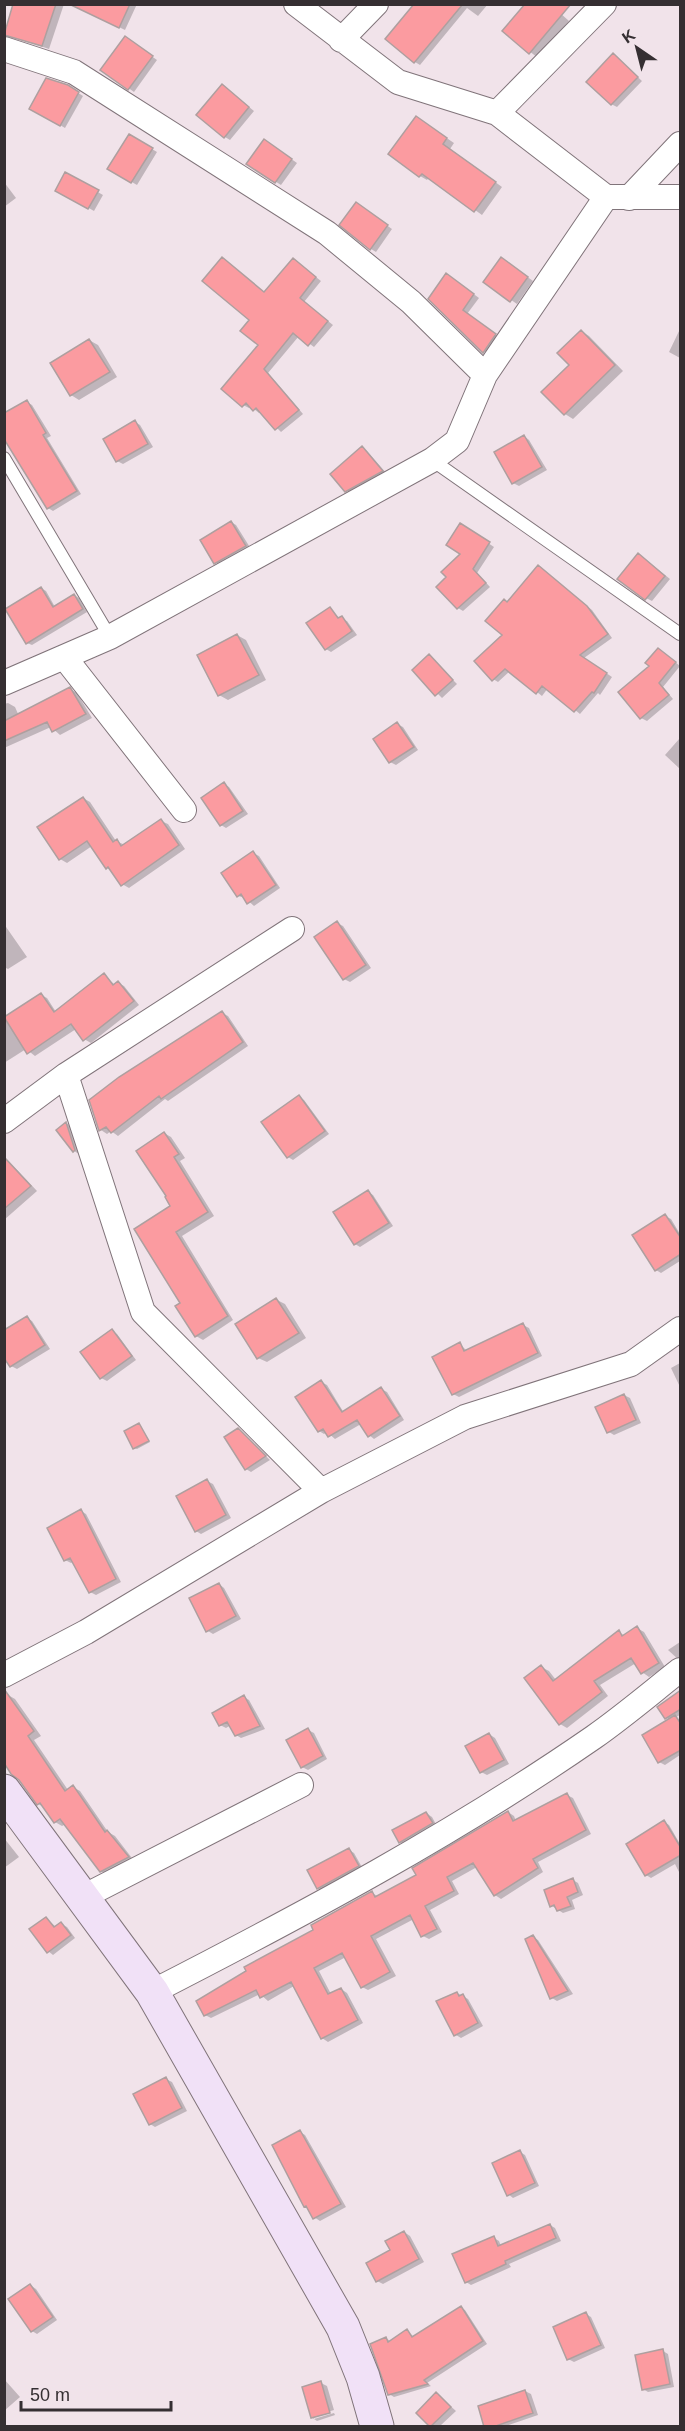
<svg xmlns="http://www.w3.org/2000/svg" width="685" height="2431" font-family="Arial,sans-serif">
<rect width="100%" height="100%" fill="#f1e3ea"/>
<!-- shadow -->
<path fill="#0003" d="M15,4H64L49,49L5,34Z
M94,4H137L125,30L96,16Z
M426,4H488L478,16L467,8L420,65L415,62Z
M550,4L569,21L538,58L504,31Z
M130,41L157,60L134,92L102,69Z
M614,55L642,81L617,107L611,104Z
M67,86L83,96L65,128L31,108Z
M227,89L254,111L230,140L225,137Z
M423,122L454,143L450,149L502,187L482,215L429,177L427,180L420,176L390,154Z
M130,136L157,152L137,185L109,169Z
M270,144L297,163L281,185L248,164Z
M66,174L103,195L94,211L57,190Z
M4,182L16,198L4,207Z
M361,207L392,229L376,252L371,249Z
M507,262L533,281L517,304L485,282Z
M298,263L321,281L304,302L333,325L314,347L299,336L268,373L303,414L281,432L261,412L259,413L250,406L249,408L243,405L260,345L265,293Z
M452,278L479,298L467,314L500,338L489,355L466,332Z
M680,329V358L669,352Z
M581,331L589,336L623,371L573,419L565,414L571,365Z
M89,340L98,345L117,377L79,400L71,395Z
M27,402L32,405L51,436L47,438L81,494L53,511L48,508Z
M135,422L140,425L153,447L123,464L117,461L105,439Z
M524,436L529,440L547,470L519,486L513,483Z
M362,448L367,451L387,474L352,494L346,490Z
M231,522L236,525L251,549L221,566L215,562Z
M461,525L494,547L477,573L490,587L463,611L458,608L448,577L463,554Z
M644,558L670,579L652,601L646,598Z
M543,570L592,610L612,638L584,658L612,677L600,695L598,693L580,714L548,688L542,696L510,671L498,682L493,679L504,635L507,603Z
M41,588L46,591L55,607L74,595L79,598L87,612L32,645L27,643Z
M330,609L340,619L347,621L357,635L331,652L326,649Z
M237,635L246,640L266,680L228,700L219,695Z
M664,653L680,666L663,687L673,699L647,721L641,718L651,666Z
M429,656L457,684L442,698L414,670Z
M70,689L77,693L92,718L60,735L51,727L4,748V704L8,703L15,707L19,716Z
M397,724L403,727L418,750L396,765L390,762L375,739Z
M680,738V769L665,755Z
M224,784L229,787L248,814L226,828L221,825Z
M83,798L90,802L116,841L125,845L161,821L168,824L185,849L129,888L122,884L114,872L107,868L92,846L67,863L60,859Z
M253,853L259,856L280,888L254,906L245,898L238,896Z
M337,923L343,926L371,968L350,982L344,979L316,937Z
M4,924L27,957L8,969L4,967Z
M104,975L115,985L118,983L124,986L139,1005L91,1043L84,1039L76,1029L35,1056L26,1049L4,1063V1020L41,995L47,998L56,1012Z
M222,1013L228,1016L248,1046L168,1101L165,1099L118,1136L111,1131L107,1134L101,1130L91,1101Z
M299,1097L304,1100L329,1134L293,1160L288,1157Z
M66,1123L71,1126L79,1154L74,1151L58,1130Z
M164,1133L171,1137L185,1158L180,1161L214,1216L182,1236L233,1320L203,1340L196,1336L182,1303Z
M4,1156L37,1191L4,1220Z
M368,1192L373,1195L393,1226L360,1247L355,1244Z
M665,1216L671,1219L680,1234V1261L661,1273L656,1270Z
M277,1300L285,1304L306,1338L267,1362L258,1358Z
M27,1318L32,1321L50,1349L17,1369L11,1366L4,1355Z
M523,1325L529,1328L542,1356L459,1397L453,1394L460,1344L467,1351Z
M112,1331L117,1334L136,1360L107,1381L101,1378Z
M680,1363V1387L671,1368Z
M321,1382L327,1385L344,1413L381,1389L387,1392L404,1420L374,1439L369,1435L361,1424L335,1439L327,1432L324,1434L319,1431Z
M624,1395L630,1398L641,1423L614,1435L609,1432L597,1408Z
M139,1425L150,1442L137,1449L134,1448Z
M238,1429L270,1460L251,1472L246,1469Z
M207,1481L213,1484L231,1518L201,1534L196,1531Z
M81,1511L86,1514L121,1582L96,1595L90,1592L74,1561L71,1563L65,1560Z
M219,1584L224,1588L241,1619L213,1634L208,1631Z
M637,1628L644,1632L665,1667L649,1677L642,1672L636,1663L600,1685L608,1696L567,1728L560,1724L541,1667L549,1671L556,1680L619,1632L625,1636Z
M680,1642V1660H679L668,1650Z
M680,1693V1715L676,1717L680,1720V1755L665,1765L659,1762L670,1720L666,1717Z
M8,1695L15,1699L41,1736L34,1740L68,1790L73,1787L80,1791L108,1832L115,1836L135,1862L108,1876L101,1871L66,1824L62,1826L55,1822L46,1808L38,1804L4,1697Z
M244,1697L249,1700L265,1729L241,1738L236,1735L231,1725L226,1728L220,1725Z
M308,1730L314,1733L327,1759L308,1770L302,1767Z
M489,1734L495,1738L509,1764L487,1775L481,1772Z
M567,1795L573,1798L591,1834L538,1862L543,1872L501,1899L495,1895L477,1867L452,1881L459,1894L430,1910L442,1932L429,1939L423,1936L414,1919L376,1939L396,1976L368,1990L362,1987L346,1957L319,1971L331,1994L341,1989L347,1993L363,2023L328,2042L322,2038L294,1986L268,2001L260,1994L211,2018L205,2015L315,1930L372,1893L379,1897L418,1875L508,1812L514,1816L516,1821Z
M426,1813L432,1817L437,1826L405,1845L400,1842Z
M664,1822L669,1825L680,1844V1874L675,1864L651,1878L646,1875Z
M4,1838L19,1857L4,1868Z
M349,1850L354,1853L363,1869L324,1891L318,1888Z
M573,1880L578,1883L583,1895L572,1900L575,1909L563,1913L552,1906Z
M46,1918L56,1927L61,1924L67,1927L75,1938L53,1955L48,1951Z
M533,1937L538,1940L573,1994L557,2001L552,1998Z
M457,1993L468,1999L483,2026L461,2038L456,2035Z
M166,2079L172,2082L187,2111L155,2127L150,2124Z
M300,2132L305,2135L346,2207L320,2221L314,2217L306,2206Z
M520,2152L525,2155L539,2186L513,2198L508,2194Z
M550,2225L555,2228L561,2241L509,2264L511,2267L471,2285L466,2282L494,2238L499,2241L501,2246Z
M404,2232L410,2236L424,2262L383,2284L377,2281L392,2251Z
M30,2285L36,2289L57,2320L37,2334L32,2331Z
M461,2308L465,2310L487,2344L427,2383L431,2386L394,2397L389,2394L386,2338L390,2341L407,2331L414,2337Z
M586,2314L591,2317L605,2348L574,2362L568,2359Z
M663,2351L668,2354L674,2387L648,2392L643,2389Z
M4,2379L20,2397L4,2411Z
M321,2383L327,2386L334,2410L314,2416V2419L312,2417Z
M525,2391L531,2394L538,2415L506,2426H486Z
M437,2394L456,2411L440,2426H433L418,2413Z
M334,2413L335,2415L317,2421L314,2419Z"/>
<!-- building -->
<path fill="#fb9ba0" stroke="#ae9f9f" stroke-width="1.5" d="M13,4H56L42,46L4,35Z
M69,4H130L119,28Z
M414,4H463L414,63L385,39Z
M525,4H571L529,54L502,31Z
M125,36L153,56L128,90L100,70Z
M613,53L638,77L611,105L586,82Z
M46,78L68,85L79,92L60,126L29,109Z
M222,84L249,107L224,138L196,115Z
M416,116L447,138L443,144L496,182L474,212L422,174L419,177L388,154Z
M129,134L153,148L131,183L107,169Z
M264,139L292,159L275,183L246,164Z
M65,172L99,190L88,209L55,191Z
M356,202L388,225L370,250L339,225Z
M222,257L264,292L293,258L316,277L300,298L328,321L308,346L293,333L264,369L299,410L275,430L256,408L253,411L246,403L242,407L221,389L258,345L240,331L249,320L202,281Z
M501,257L528,277L510,302L483,282Z
M446,273L474,294L463,310L496,334L483,353L428,299Z
M581,330L615,365L564,415L541,392L569,365L557,353Z
M89,339L110,372L70,396L50,363Z
M27,400L46,433L43,435L77,491L47,509L4,439V413Z
M135,420L148,444L116,462L103,439Z
M524,435L542,467L512,484L494,452Z
M362,446L383,471L345,492L330,474Z
M231,521L246,546L214,564L200,540Z
M460,523L490,542L473,569L486,583L457,609L436,587L446,577L441,572L460,554L446,545Z
M638,553L665,576L645,600L617,579Z
M538,565L587,606L608,634L580,655L607,673L594,693L592,692L574,712L542,686L536,694L505,669L492,681L474,661L502,635L485,621L504,599L507,602Z
M41,587L53,607L74,594L83,609L26,644L5,609Z
M330,607L338,618L342,616L352,631L325,650L306,623Z
M237,634L259,675L218,696L197,655Z
M658,648L676,662L659,683L669,695L640,719L618,692L649,666L645,663Z
M429,654L453,680L435,696L412,670Z
M70,687L86,714L52,732L47,722L4,741V721Z
M397,722L414,747L389,763L373,739Z
M224,782L243,811L220,826L201,798Z
M83,797L113,842L117,839L121,846L161,819L179,845L121,886L108,867L106,869L87,841L59,860L37,827Z
M253,851L276,885L247,904L241,894L237,897L221,873Z
M337,921L366,965L343,980L314,937Z
M104,973L113,985L118,981L134,1001L83,1041L71,1024L27,1054L4,1017L41,993L54,1012Z
M222,1011L243,1042L161,1099L159,1096L111,1133L106,1127L99,1131L89,1100L119,1077Z
M299,1095L325,1131L287,1158L261,1122Z
M66,1122L75,1150L73,1152L56,1130Z
M164,1132L179,1154L174,1157L208,1212L176,1232L228,1316L195,1337L175,1306L180,1303L134,1229L170,1206L165,1197L166,1196L136,1151Z
M4,1157L31,1186L4,1209Z
M368,1190L389,1223L354,1245L333,1212Z
M665,1214L681,1238V1254L655,1271L632,1235Z
M276,1298L299,1333L257,1359L235,1324Z
M27,1316L45,1345L10,1367L4,1358V1330Z
M523,1323L538,1353L452,1395L432,1357L460,1342L464,1351Z
M112,1329L132,1356L100,1379L80,1352Z
M321,1380L342,1412L381,1387L400,1416L368,1437L357,1420L328,1437L323,1429L318,1432L295,1397Z
M624,1394L636,1420L607,1433L595,1407Z
M139,1423L149,1441L133,1449L124,1431Z
M238,1428L266,1456L245,1470L224,1437Z
M207,1479L226,1515L195,1532L176,1496Z
M81,1509L116,1579L89,1593L70,1558L64,1561L47,1528Z
M219,1583L236,1616L206,1632L189,1598Z
M637,1626L659,1663L641,1674L631,1658L594,1681L602,1692L559,1725L524,1678L541,1665L553,1681L619,1630L622,1636Z
M4,1689L34,1731L28,1736L65,1791L73,1785L105,1832L107,1830L129,1857L100,1872L60,1819L54,1823L40,1803L37,1805L19,1780L11,1774L4,1763Z
M681,1690V1709L665,1719L657,1707Z
M244,1695L260,1726L235,1736L227,1722L219,1726L212,1713Z
M675,1715L681,1724V1750L658,1763L642,1735Z
M308,1728L323,1756L301,1768L286,1740Z
M489,1733L504,1760L480,1773L465,1746Z
M567,1793L586,1830L533,1859L538,1868L494,1896L473,1863L447,1877L454,1891L425,1906L437,1929L421,1937L410,1915L371,1936L390,1972L361,1988L342,1953L314,1968L328,1994L341,1988L358,2020L321,2039L291,1982L260,1998L256,1990L204,2016L196,2001L246,1971L244,1967L313,1930L311,1925L372,1891L375,1897L416,1875L412,1868L508,1811L513,1821Z
M426,1812L433,1823L399,1843L392,1830Z
M664,1820L681,1848V1855L645,1876L626,1844Z
M349,1848L359,1866L317,1889L307,1870Z
M573,1878L578,1892L567,1897L571,1906L557,1911L554,1905L550,1907L544,1890Z
M46,1917L54,1927L61,1922L71,1935L47,1953L29,1929Z
M533,1935L568,1991L550,1999L525,1939Z
M457,1992L459,1996L463,1994L478,2023L454,2036L436,2001Z
M166,2077L182,2108L149,2125L133,2094Z
M300,2130L341,2204L313,2219L306,2206L304,2207L272,2145Z
M520,2150L535,2183L507,2196L492,2163Z
M550,2224L556,2238L505,2261L506,2264L465,2283L452,2254L494,2236L498,2246Z
M404,2231L419,2259L376,2282L366,2263L390,2250L385,2241Z
M30,2284L53,2317L31,2332L8,2299Z
M461,2306L483,2341L424,2380L428,2384L388,2395L370,2344L386,2337L388,2342L407,2329L412,2337Z
M586,2312L601,2345L567,2360L553,2327Z
M663,2349L670,2384L642,2390L635,2355Z
M321,2381L330,2413L311,2418L302,2387Z
M525,2390L533,2413L493,2427H484L478,2406Z
M436,2392L451,2407L430,2427L416,2413Z"/>
<g fill="none" stroke-linecap="round" stroke-linejoin="round">
<defs>
<path id="lane" d="M4,458L110,637
M432,460L680,634"/>
<path id="street" d="M296,4L398,82L497,113L606,197
M341,40L376,4
M4,49L74,72L327,233L411,302L485,375
M497,113L604,4
M629,198L680,144
M65,658L184,810
M4,683L110,637L432,460L457,441L485,375L606,197H680
M66,1075L143,1312L321,1491
M4,1121L66,1075L292,929
M4,1675L86,1632L321,1491L465,1417L631,1364L680,1329
M83,1897L301,1785
M152,1992C304,1914 454,1834 594,1737C624,1716 652,1692 680,1670"/>
<path id="secondary" d="M4,1791L152,1992L343,2327L363,2377L377,2426"/>
</defs>
<!-- lane casing -->
<use href="#lane" stroke="#80747a" stroke-width="14"/>
<!-- street casing -->
<use href="#street" stroke="#80747a" stroke-width="26"/>
<!-- secondary casing -->
<use href="#secondary" stroke="#80747a" stroke-width="35"/>
<!-- lane -->
<use href="#lane" stroke="#fff" stroke-width="12"/>
<!-- street -->
<use href="#street" stroke="#fff" stroke-width="24"/>
<!-- secondary -->
<use href="#secondary" stroke="#f1e1f7" stroke-width="33"/>
</g>
<!-- border -->
<rect width="685" height="2431" fill="none" stroke="#352f32" stroke-width="12"/>
<!-- north arrow -->
<g transform="translate(637 48) rotate(325)" stroke="#f1e3ea" stroke-width="4.5" paint-order="stroke">
<path d="M0-4.5L10 22L0 15L-10 22Z" fill="#352f32"/>
<text y="-9" font-size="16" font-weight="bold" text-anchor="middle" fill="#352f32">K</text>
</g>
<!-- scale -->
<path d="M21 2401v9h150v-9" fill="none" stroke="#352f32" stroke-width="3"/>
<text x="30" y="2401" font-size="18" fill="#352f32" stroke="#f1e3ea" stroke-width="4.5" paint-order="stroke">50 m</text>
</svg>
